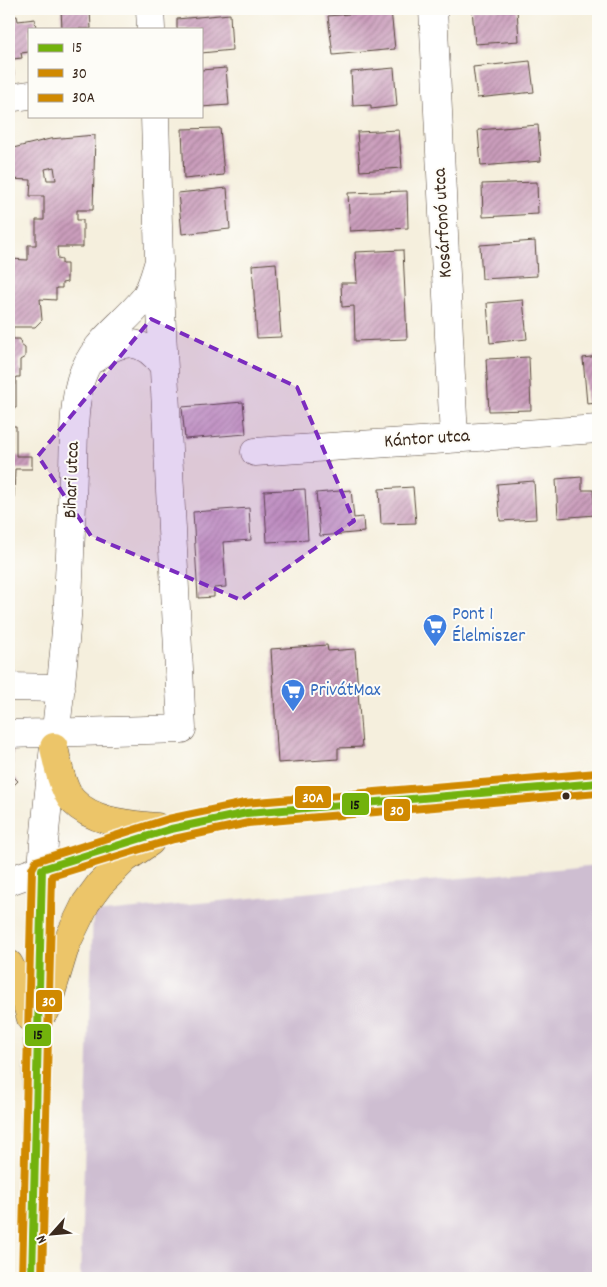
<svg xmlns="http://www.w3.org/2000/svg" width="607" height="1287" font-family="Dekko,sans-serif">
<defs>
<pattern id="building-hatch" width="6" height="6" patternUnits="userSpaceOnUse" patternTransform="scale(1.25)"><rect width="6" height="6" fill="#ca9dbc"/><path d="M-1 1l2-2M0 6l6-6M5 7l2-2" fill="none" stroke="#a58098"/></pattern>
</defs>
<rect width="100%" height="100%" fill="#fdfcf7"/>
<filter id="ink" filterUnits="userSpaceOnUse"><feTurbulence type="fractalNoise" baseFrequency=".02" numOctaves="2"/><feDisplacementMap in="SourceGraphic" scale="10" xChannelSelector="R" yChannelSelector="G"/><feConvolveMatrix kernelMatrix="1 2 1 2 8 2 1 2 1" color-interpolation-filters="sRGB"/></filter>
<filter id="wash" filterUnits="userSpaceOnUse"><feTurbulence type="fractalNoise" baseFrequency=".0096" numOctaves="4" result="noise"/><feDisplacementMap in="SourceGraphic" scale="20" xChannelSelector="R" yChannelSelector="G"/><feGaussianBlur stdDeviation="1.12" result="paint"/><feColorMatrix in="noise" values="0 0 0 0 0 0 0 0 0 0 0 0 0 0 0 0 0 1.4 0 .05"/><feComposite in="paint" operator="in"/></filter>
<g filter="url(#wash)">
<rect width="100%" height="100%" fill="#f5efdd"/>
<!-- industrial -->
<path fill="#cebed1" d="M598,865V1278H80L93,913Z"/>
<g id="blocks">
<!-- building -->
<path fill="url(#building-hatch)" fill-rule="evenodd" d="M61,9H90L91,29H62Z
M472,9H517L519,41L475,44Z
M391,10L395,49L333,55L328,16Z
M230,14L232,50L201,53V29H177V19Z
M17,16L18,21L35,19L36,29H29V52L21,53L22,58L13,59L14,78L9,79V17Z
M530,61L534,92L477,98L473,67Z
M226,68L229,105L201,107V70Z
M394,68L397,106L371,109V105L353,106L351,72Z
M538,125L541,161L481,166L478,130Z
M220,128L224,175L184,179L182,129Z
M399,130L402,168L360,171L357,132Z
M95,135L93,210H77V220H83V247H57L58,259L62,260V264H67V282L62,283V288H56V300L40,299L42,320L35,327H13V339H20L21,345L25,348V357L20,360V377H16V408H9V259L28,260V245H36V220H44V196H30L31,180L9,179V149L50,139ZM54,167L56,180H47L45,169Z
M537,182L538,214L483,217L482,184Z
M227,188L230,229L182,234L178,193Z
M407,191L408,228L350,231L348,193Z
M535,241L537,276L482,279L480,245Z
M403,250L407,339L355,341L354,306L342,307L341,283H357L355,252Z
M276,263L281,337L257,338L252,265Z
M523,300L527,339L490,343L487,303Z
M598,356V403L587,404L583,358Z
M529,357L531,410L489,411L486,359Z
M243,402L246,434L185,439L182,407Z
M9,426H16V456H32V469H15L14,497H9Z
M582,477V490H593L595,515L558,518L556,479Z
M534,481L536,519L500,521L497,484Z
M413,487L416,523L381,524L379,489Z
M305,489L308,540L267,542L264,491Z
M351,490L354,518L363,517L364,532L320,536L316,493Z
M249,508L251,540L223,542L226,587L214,588V597L198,598L193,512Z
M327,645L328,651L355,649L362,747L338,748V759L278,763L271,649Z
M9,746H13V776L18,781L9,790Z"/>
</g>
</g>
<g filter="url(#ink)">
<use href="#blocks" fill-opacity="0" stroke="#57483b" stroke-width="1"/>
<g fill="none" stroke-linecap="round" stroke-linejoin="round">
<defs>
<path id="minor" d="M150,9L151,29
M433,9L454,438
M9,98L29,95
M94,359C121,338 142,337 163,365
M255,452L598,429
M9,687L61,688
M9,734L182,729L159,270
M9,881L42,869C48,779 63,691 68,601C70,557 72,513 73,469C74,439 73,407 81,379C93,342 121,327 144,299C152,288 155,274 159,261L155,116"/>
<path id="major" d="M54,747C57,762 63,791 73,801C94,823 129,824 157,827
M9,964L24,994L31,1019
M46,1010L66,944L86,903L100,884L125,859L150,842
M32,1278L37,1037L42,869L171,829L247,813L598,783"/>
</defs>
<!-- minor casing -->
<use href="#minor" stroke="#57483b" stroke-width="29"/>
<!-- major casing -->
<use href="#major" stroke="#57483b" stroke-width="29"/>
<!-- minor -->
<use href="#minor" stroke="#fff" stroke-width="28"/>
<!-- major -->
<use href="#major" stroke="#ecc569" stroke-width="28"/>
<defs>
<path id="bus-1" d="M32,1278L42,869L171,829L247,813L598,783"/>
<path id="bus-2" d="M42,1278L52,876L174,839L248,823L598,793"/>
<path id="bus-3" d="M22,1278L32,869L36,861L168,819L245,803L597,773"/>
</defs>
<!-- bus-1 casing -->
<use href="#bus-1" stroke="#fdfcf7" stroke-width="11"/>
<!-- bus-2 casing -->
<use href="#bus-2" stroke="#fdfcf7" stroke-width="11"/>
<!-- bus-3 casing -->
<use href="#bus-3" stroke="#fdfcf7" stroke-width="11"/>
<!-- bus-1 -->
<use href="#bus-1" stroke="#72b20c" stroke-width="8"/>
<!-- bus-2 -->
<use href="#bus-2" stroke="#d08900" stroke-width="8"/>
<!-- bus-3 -->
<use href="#bus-3" stroke="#d08900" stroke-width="8"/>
</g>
</g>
<!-- marked area -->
<path fill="#7b2cbf" fill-opacity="0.2" stroke="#7b2cbf" stroke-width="4" stroke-dasharray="10 6" stroke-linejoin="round" d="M151,319L297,387L354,521L241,600L91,536L38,456Z"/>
<!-- icons -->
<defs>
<symbol id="supermarket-pin" viewBox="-11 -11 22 30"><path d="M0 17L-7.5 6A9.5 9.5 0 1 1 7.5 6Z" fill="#3f7fe0" stroke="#fdfcf7"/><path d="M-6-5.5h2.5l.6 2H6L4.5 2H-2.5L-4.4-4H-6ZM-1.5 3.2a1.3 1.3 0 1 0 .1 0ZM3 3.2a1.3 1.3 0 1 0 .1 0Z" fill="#fff"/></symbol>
</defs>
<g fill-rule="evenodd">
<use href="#supermarket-pin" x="421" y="612" width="28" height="38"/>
<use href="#supermarket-pin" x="279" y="677" width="28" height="38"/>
</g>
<!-- markers -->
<circle fill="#3b2a1e" stroke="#fdfcf7" stroke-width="2" cx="566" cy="796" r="4.5"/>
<g text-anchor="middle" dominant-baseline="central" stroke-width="4" stroke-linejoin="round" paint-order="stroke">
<!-- street labels -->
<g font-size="19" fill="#3b2a1e" stroke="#fdfcf7">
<text transform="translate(444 223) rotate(-93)">Kosárfonó utca</text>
<text transform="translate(427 440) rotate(-4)">Kántor utca</text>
<text transform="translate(73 480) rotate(-88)">Bihari utca</text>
</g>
<!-- shop labels -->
<g font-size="19" fill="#366cbe" stroke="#fdfcf7" text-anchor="start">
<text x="452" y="615">Pont 1<tspan x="452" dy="22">Élelmiszer</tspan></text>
<text x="310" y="691">PrivátMax</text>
</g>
</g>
<g stroke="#fdfcf7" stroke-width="2">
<rect x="294" y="785" width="38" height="24" rx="5" fill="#d08900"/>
<rect x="341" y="792" width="29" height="24" rx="5" fill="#72b20c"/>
<rect x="383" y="798" width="28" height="24" rx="5" fill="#d08900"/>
<rect x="35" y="989" width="28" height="24" rx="5" fill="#d08900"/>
<rect x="24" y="1023" width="28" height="24" rx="5" fill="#72b20c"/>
</g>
<g font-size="14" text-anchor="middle" font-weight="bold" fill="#fff">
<text x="313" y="802">30A</text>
<text x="397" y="815">30</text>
<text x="49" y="1006">30</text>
</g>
<g font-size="14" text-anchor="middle" font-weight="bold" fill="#111">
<text x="355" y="809">15</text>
<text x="38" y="1039">15</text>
</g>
<!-- margin -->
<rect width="607" height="1287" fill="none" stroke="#fdfcf7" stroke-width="30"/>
<!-- legend -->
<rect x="28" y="28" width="175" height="90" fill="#fdfcf7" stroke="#afa8a0"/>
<rect x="38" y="44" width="25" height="8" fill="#72b20c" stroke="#afa8a0"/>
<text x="72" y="52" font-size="15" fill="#3b2a1e">15</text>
<rect x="38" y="69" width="25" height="8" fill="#d08900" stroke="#afa8a0"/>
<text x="72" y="78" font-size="15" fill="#3b2a1e">30</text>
<rect x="38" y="94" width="25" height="8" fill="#d08900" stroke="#afa8a0"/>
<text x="72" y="102" font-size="15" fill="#3b2a1e">30A</text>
<!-- north arrow -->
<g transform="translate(52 1234) rotate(243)" stroke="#fdfcf7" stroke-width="4" paint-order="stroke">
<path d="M0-4L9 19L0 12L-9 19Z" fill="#3b2a1e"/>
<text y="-8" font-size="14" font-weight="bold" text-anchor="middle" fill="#3b2a1e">N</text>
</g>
</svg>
